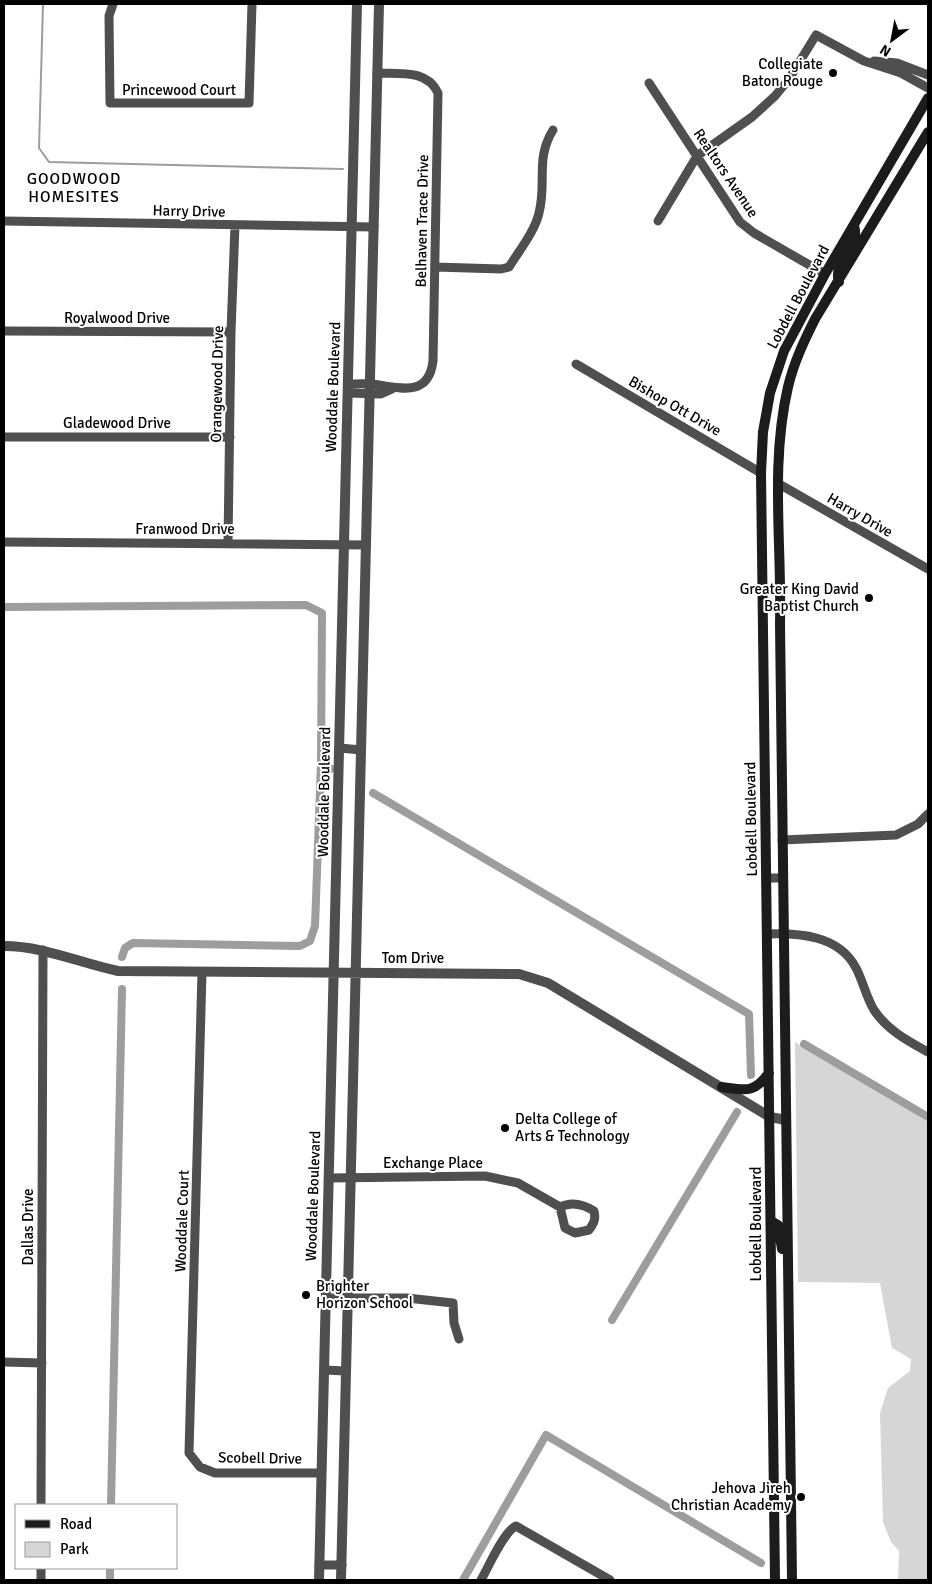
<svg xmlns="http://www.w3.org/2000/svg" width="932" height="1584" font-family="Signika,sans-serif">
<rect width="100%" height="100%" fill="#fff"/>
<!-- green -->
<path fill="#d6d6d6" d="M795,1042L928,1122V1580H898L899,1551L891,1542L883,1522L880,1413L888,1388L910,1371L911,1359L892,1348L880,1283L798,1282Z"/>
<g fill="none" stroke-linecap="round" stroke-linejoin="round">
<!-- stream -->
<path stroke="#9d9d9d" stroke-width="2" d="M43,4L39,148L49,162L343,169"/>
<!-- canal -->
<path stroke="#9d9d9d" stroke-width="8" d="M4,607L306,605L322,613L321,763L315,926L310,941L300,946L133,943L125,948L122,957
M321,763L331,769
M373,793L749,1014L751,1075
M804,1044L928,1117
M612,1320L737,1112
M111,1505L122,989
M110,1580V1568
M463,1580L546,1435L761,1563"/>
<!-- minor -->
<path stroke="#4f4f4f" stroke-width="9" d="M113,4L109,16L110,103H249L252,4
M874,61L897,63L928,75
M649,83L740,222L754,233L825,274
M4,221L374,227
M658,221L697,156L752,117L775,96L789,79L816,35L864,61L901,73L928,88
M435,267L501,269L509,267C519,251 535,231 539,213C547,182 535,159 553,130
M4,331L231,332
M576,364L761,473
M348,384C358,384 369,383 379,385C404,389 429,395 433,361L438,93C427,69 399,74 377,73
M348,393L381,394L392,389
M4,437H230
M779,484L928,569
M4,542L366,545
M228,543L231,332L235,225
M340,748L361,750
M782,840L896,835L918,824L928,814
M767,878H783
M767,934C799,933 839,935 856,968C863,981 866,997 874,1010C887,1030 908,1041 928,1052
M202,972L189,1453L200,1467L215,1473H321
M329,1178L485,1176L518,1183L560,1207C572,1201 583,1204 594,1211C596,1219 594,1223 589,1230L575,1233L565,1228L560,1207
M325,1298H407L453,1303L454,1323L459,1339
M4,1362L42,1363
M324,1370L346,1371
M41,1505L43,950
M319,1565H342
M41,1580V1568
M481,1580C488,1568 504,1531 516,1526L610,1580"/>
<!-- tertiary -->
<path stroke="#4f4f4f" stroke-width="10" d="M4,946C43,946 80,963 118,971L519,974L548,983L770,1117L786,1120
M319,1580L357,4
M341,1580L379,4"/>
<!-- secondary -->
<path stroke="#1c1c1c" stroke-width="10" d="M839,282C832,261 861,247 854,226
M722,1087C745,1090 754,1094 769,1073
M771,1221L778,1225L782,1249
M775,1580L761,473L763,432L770,393L784,351L825,274L928,98
M792,1580L780,624C782,545 770,464 788,387C794,362 804,341 815,319L928,132"/>
</g>
<!-- markers -->
<g fill="#000" stroke="#fff" stroke-width="2">
<circle cx="833" cy="73" r="5"/>
<circle cx="869" cy="598" r="5"/>
<circle cx="505" cy="1128" r="5"/>
<circle cx="306" cy="1295" r="5"/>
<circle cx="801" cy="1497" r="5"/>
</g>
<g text-anchor="middle" dominant-baseline="central" stroke-width="4" stroke-linejoin="round" paint-order="stroke">
<!-- poi labels -->
<g font-size="15" fill="#000" stroke="#fff" text-anchor="end">
<text x="823" y="64">Collegiate<tspan x="823" dy="17">Baton Rouge</tspan></text>
<text x="859" y="589">Greater King David<tspan x="859" dy="17">Baptist Church</tspan></text>
<text x="515" y="1119" text-anchor="start">Delta College of<tspan x="515" dy="17">Arts &amp; Technology</tspan></text>
<text x="316" y="1286" text-anchor="start">Brighter<tspan x="316" dy="17">Horizon School</tspan></text>
<text x="791" y="1488">Jehova Jireh<tspan x="791" dy="17">Christian Academy</tspan></text>
</g>
<!-- street labels -->
<g font-size="15" fill="#000" stroke="#fff">
<text x="179" y="90">Princewood Court</text>
<text transform="translate(726 173) rotate(56)">Realtors Avenue</text>
<text transform="translate(189 211) rotate(1)">Harry Drive</text>
<text transform="translate(422 221) rotate(-89)">Belhaven Trace Drive</text>
<text transform="translate(798 297) rotate(-62)">Lobdell Boulevard</text>
<text x="117" y="318">Royalwood Drive</text>
<text transform="translate(217 384) rotate(-89)">Orangewood Drive</text>
<text transform="translate(333 387) rotate(-88)">Wooddale Boulevard</text>
<text transform="translate(675 406) rotate(30)">Bishop Ott Drive</text>
<text x="117" y="423">Gladewood Drive</text>
<text transform="translate(860 515) rotate(30)">Harry Drive</text>
<text x="185" y="529">Franwood Drive</text>
<text transform="translate(324 792) rotate(-89)">Wooddale Boulevard</text>
<text transform="translate(751 819) rotate(-91)">Lobdell Boulevard</text>
<text x="413" y="958">Tom Drive</text>
<text x="433" y="1163">Exchange Place</text>
<text transform="translate(313 1196) rotate(-88)">Wooddale Boulevard</text>
<text transform="translate(182 1221) rotate(-88)">Wooddale Court</text>
<text transform="translate(756 1224) rotate(-90)">Lobdell Boulevard</text>
<text transform="translate(28 1227) rotate(-90)">Dallas Drive</text>
<text transform="translate(260 1458) rotate(1)">Scobell Drive</text>
</g>
<!-- neighbourhood labels -->
<g font-size="16" letter-spacing="1" fill="#000" stroke="#fff">
<text x="74" y="179">GOODWOOD<tspan x="74" dy="18">HOMESITES</tspan></text>
</g>
</g>
<!-- border -->
<rect width="932" height="1584" fill="none" stroke="#000000" stroke-width="10"/>
<!-- legend -->
<rect x="15" y="1504" width="162" height="65" fill="#ffffff" stroke="#999999"/>
<rect x="25" y="1520" width="25" height="8" fill="#1c1c1c" stroke="#999999"/>
<text x="60" y="1529" font-size="15" fill="#000000">Road</text>
<rect x="25" y="1542" width="25" height="15" fill="#d6d6d6" stroke="#999999"/>
<text x="60" y="1554" font-size="15" fill="#000000">Park</text>
<!-- north arrow -->
<g transform="translate(892 40) rotate(212)" stroke="#ffffff" stroke-width="4" paint-order="stroke">
<path d="M0-4L9 19L0 12L-9 19Z" fill="#000000"/>
<text y="-8" font-size="14" font-weight="bold" text-anchor="middle" fill="#000000">N</text>
</g>
</svg>
